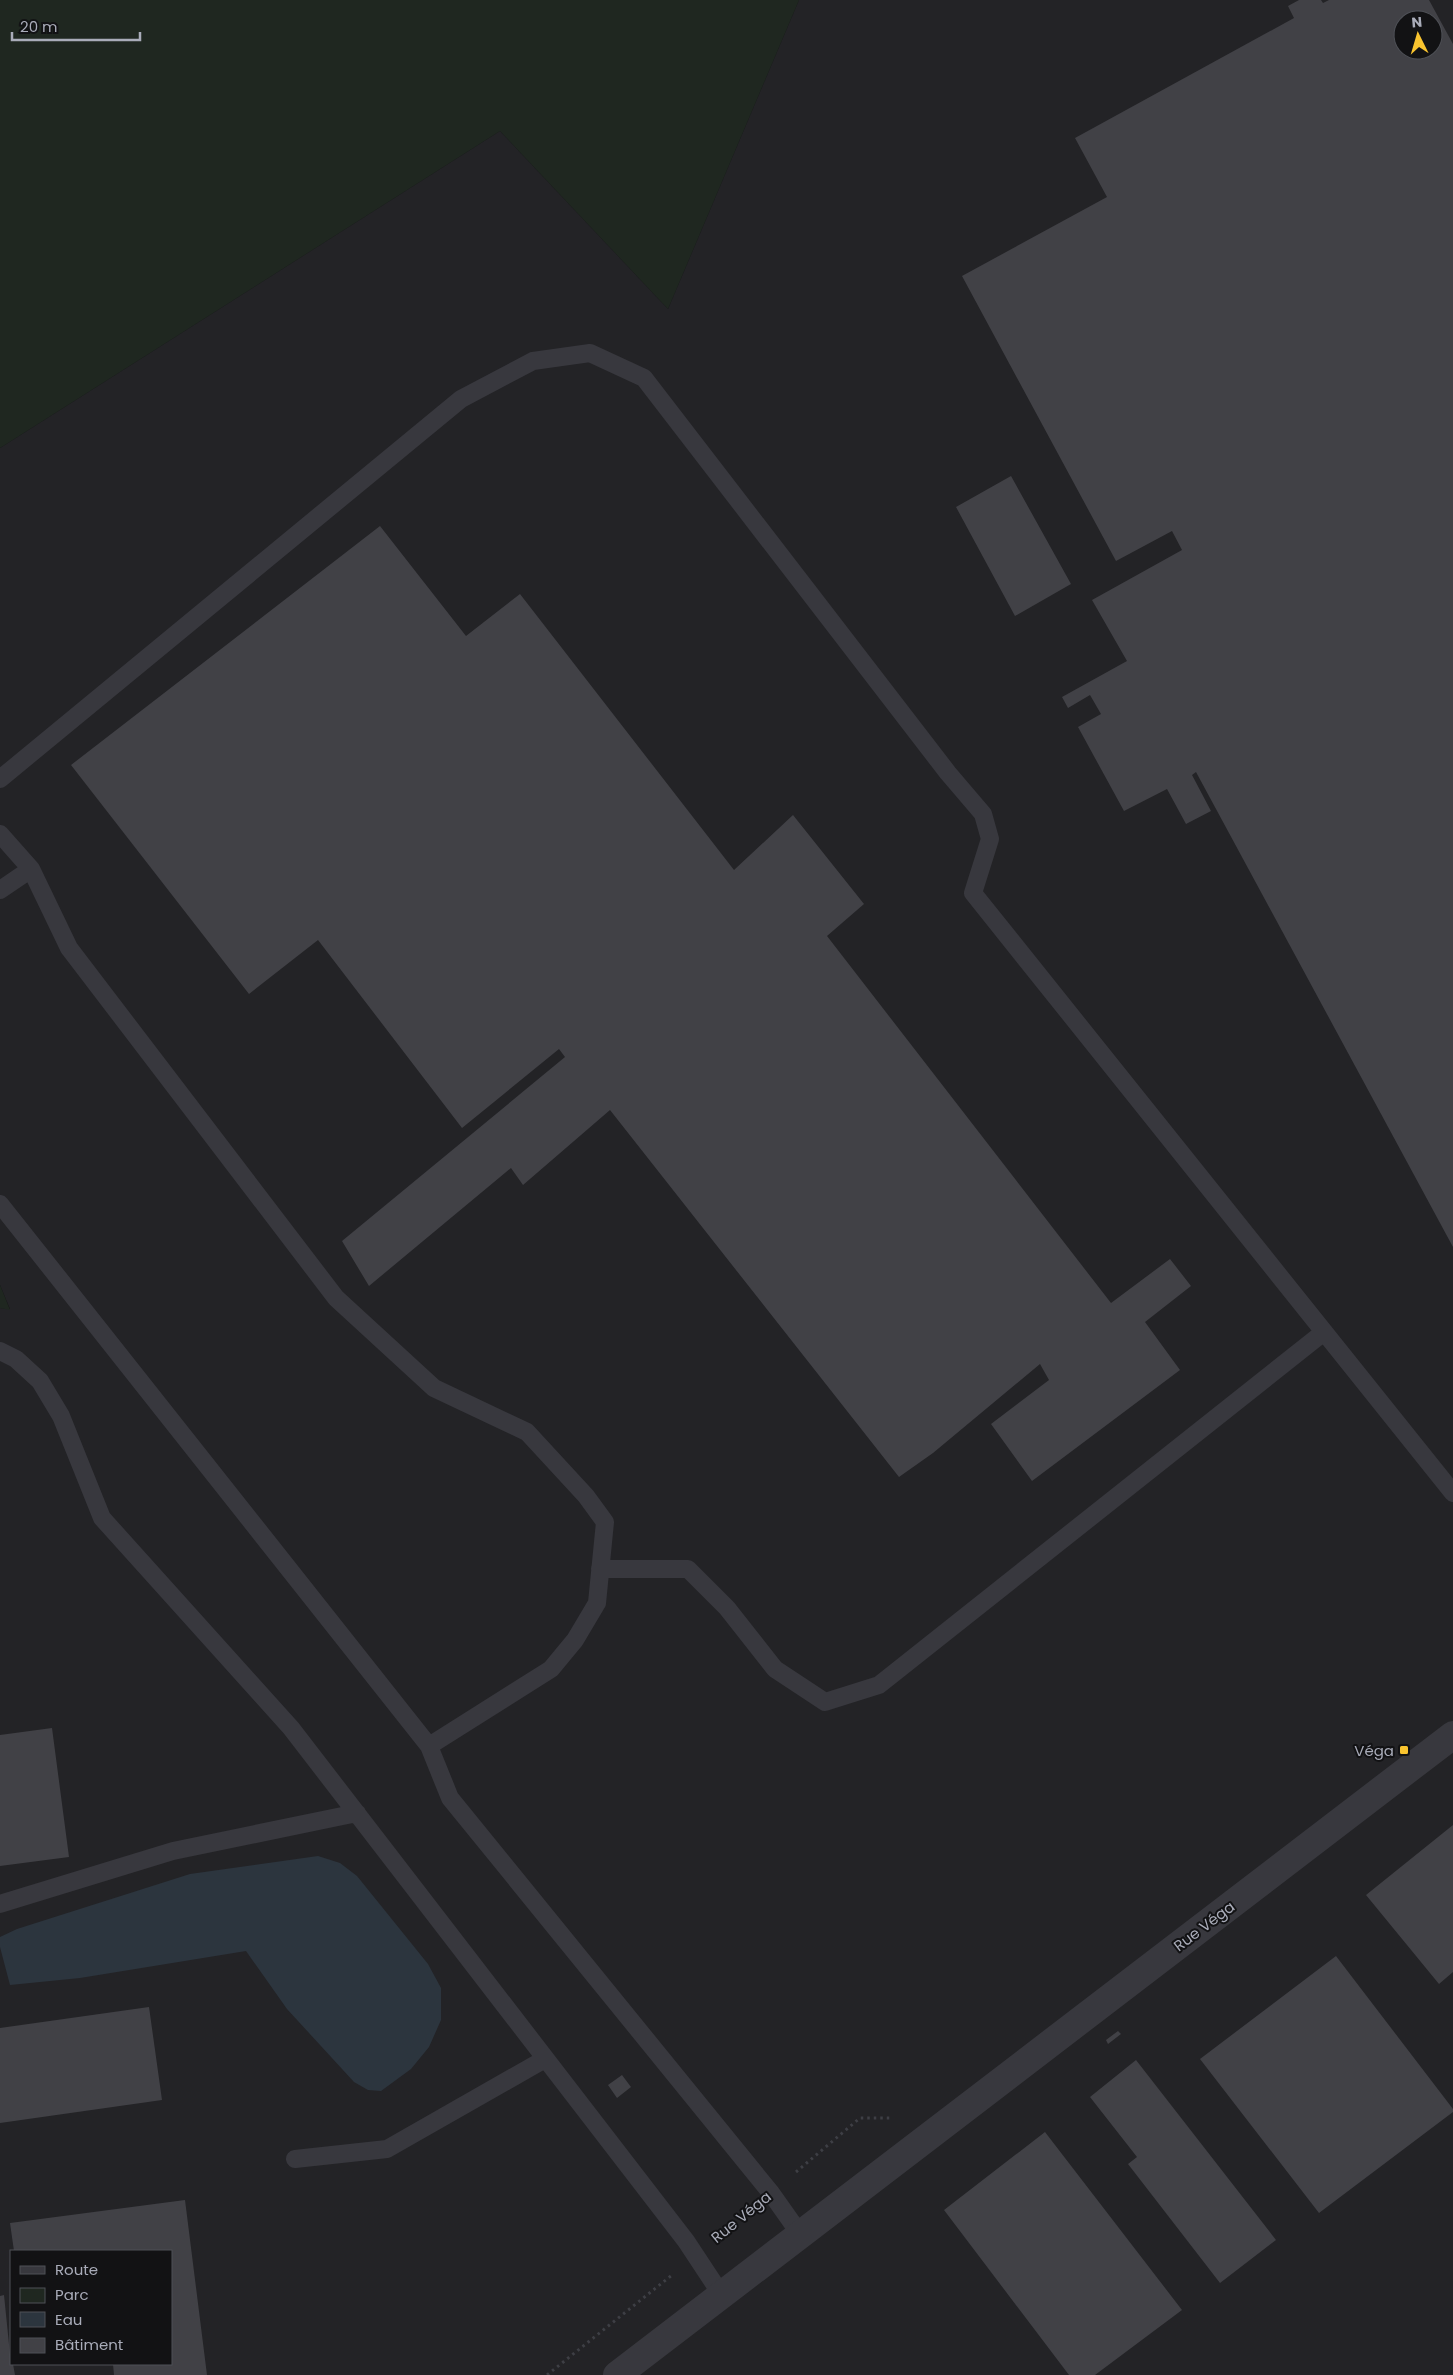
<svg xmlns="http://www.w3.org/2000/svg" width="1453" height="2375" font-family="Poppins,sans-serif">
<rect width="100%" height="100%" fill="#171719"/>
<!-- built -->
<path fill="#232326" fill-rule="evenodd" d="M799,0H1453V2375H0V1308L10,1309L0,1285V448L500,131L668,309ZM1403,20H1433V50H1403ZM11,2251H171V2364H11Z"/>
<!-- green -->
<path fill="#1f2720" d="M0,0H799L668,309L500,131L0,448Z
M0,1285L10,1310L0,1308Z"/>
<!-- water -->
<path fill="#2c353e" d="M318,1856L340,1863L357,1876L428,1964L441,1988V2020L429,2047L411,2069L381,2091L368,2090L354,2082L287,2009L246,1951L80,1978L10,1985L0,1947V1937L17,1929L190,1874Z"/>
<!-- building -->
<path fill="#414146" fill-rule="evenodd" d="M1299,0H1321L1323,3L1329,0H1429L1453,44V1247L1196,772L1192,775L1211,811L1186,824L1167,789L1124,811L1078,727L1101,714L1090,695L1068,708L1062,697L1127,661L1092,600L1182,550L1172,531L1116,561L962,276L1107,197L1075,138L1294,18L1288,6ZM1403,20H1433V50H1403Z
M1011,476L1071,584L1015,616L956,507Z
M380,526L466,636L520,594L734,870L793,815L864,904L827,936L1111,1303L1170,1259L1191,1286L1145,1322L1180,1370L1032,1481L991,1424L1049,1380L1040,1364L933,1453L899,1477L610,1110L523,1185L511,1168L369,1286L342,1241L565,1057L559,1049L462,1128L318,940L249,994L71,765Z
M52,1728L69,1857L0,1866V1735Z
M1453,1825V1972L1439,1984L1366,1895Z
M1336,1956L1453,2109V2112L1319,2213L1200,2059Z
M149,2007L162,2100L0,2123V2028Z
M1118,2031L1121,2034L1108,2044L1106,2040Z
M1136,2060L1276,2240L1220,2283L1128,2164L1137,2157L1090,2097Z
M622,2075L631,2087L617,2098L608,2085Z
M1045,2132L1182,2310L1095,2375H1069L944,2210Z
M185,2200L207,2375H114L113,2364H171V2251H14L10,2223Z
M4,2295L11,2364H13L15,2375H0V2296Z"/>
<g fill="none" stroke-linecap="round" stroke-linejoin="round">
<!-- path -->
<path stroke="#3e3f45" stroke-width="3" stroke-dasharray="2.5 4" stroke-linecap="butt" d="M796,2172L860,2118H892
M719,2236L747,2213
M547,2375L672,2275"/>
<!-- lane -->
<path stroke="#38383e" stroke-width="18" d="M0,779L461,399L533,361L590,353L644,378L948,773L983,814L990,839L973,893L1453,1493
M0,834L31,869L69,948L336,1298L434,1388L527,1432L586,1496L605,1522L597,1603L575,1640L551,1669L429,1746
M0,890L31,869
M0,1204L429,1746L450,1798L771,2193L800,2234
M0,1351L16,1359L40,1381L61,1416L102,1518L291,1728L686,2241L721,2294
M600,1569H688L727,1608L775,1669L825,1702L879,1685L1324,1332
M0,1904L173,1851L357,1813
M295,2159L387,2149L545,2059"/>
<!-- street -->
<path stroke="#38383e" stroke-width="28" d="M617,2375L1453,1735"/>
</g>
<!-- markers -->
<rect fill="#f9c42f" stroke="#121214" stroke-width="2" x="1399" y="1745" width="10" height="10" rx="2.5"/>
<g text-anchor="middle" dominant-baseline="central" stroke-width="4" stroke-linejoin="round" paint-order="stroke">
<!-- poi labels -->
<g font-size="15" fill="#a9acb9" stroke="#121214" text-anchor="end">
<text x="1394" y="1750">Véga</text>
</g>
<!-- street labels -->
<g font-size="15" fill="#a9acb9" stroke="#121214">
<text transform="translate(1204 1926) rotate(-37)">Rue Véga</text>
<text transform="translate(741 2217) rotate(-39)">Rue Véga</text>
</g>
</g>
<!-- legend -->
<rect x="10" y="2250" width="162" height="115" fill="#121214" stroke="#4e5056"/>
<rect x="20" y="2266" width="25" height="8" fill="#38383e" stroke="#4e5056"/>
<text x="55" y="2275" font-size="15" fill="#a9acb9">Route</text>
<rect x="20" y="2288" width="25" height="15" fill="#1f2720" stroke="#4e5056"/>
<text x="55" y="2300" font-size="15" fill="#a9acb9">Parc</text>
<rect x="20" y="2312" width="25" height="15" fill="#2c353e" stroke="#4e5056"/>
<text x="55" y="2325" font-size="15" fill="#a9acb9">Eau</text>
<rect x="20" y="2338" width="25" height="15" fill="#414146" stroke="#4e5056"/>
<text x="55" y="2350" font-size="15" fill="#a9acb9">Bâtiment</text>
<!-- north arrow -->
<g transform="translate(1418 35) rotate(355)"><circle r="24" fill="#121214" stroke="#4e5056"/>
<path d="M0-4L9 19L0 12L-9 19Z" fill="#f9c42f"/>
<text y="-8" font-size="14" font-weight="bold" text-anchor="middle" fill="#a9acb9">N</text>
</g>
<!-- scale -->
<path d="M12 32v8h128v-8" fill="none" stroke="#a9acb9" stroke-width="2.5"/>
<text x="20" y="32" font-size="15" fill="#a9acb9" stroke="#121214" stroke-width="4" paint-order="stroke">20 m</text>
</svg>
